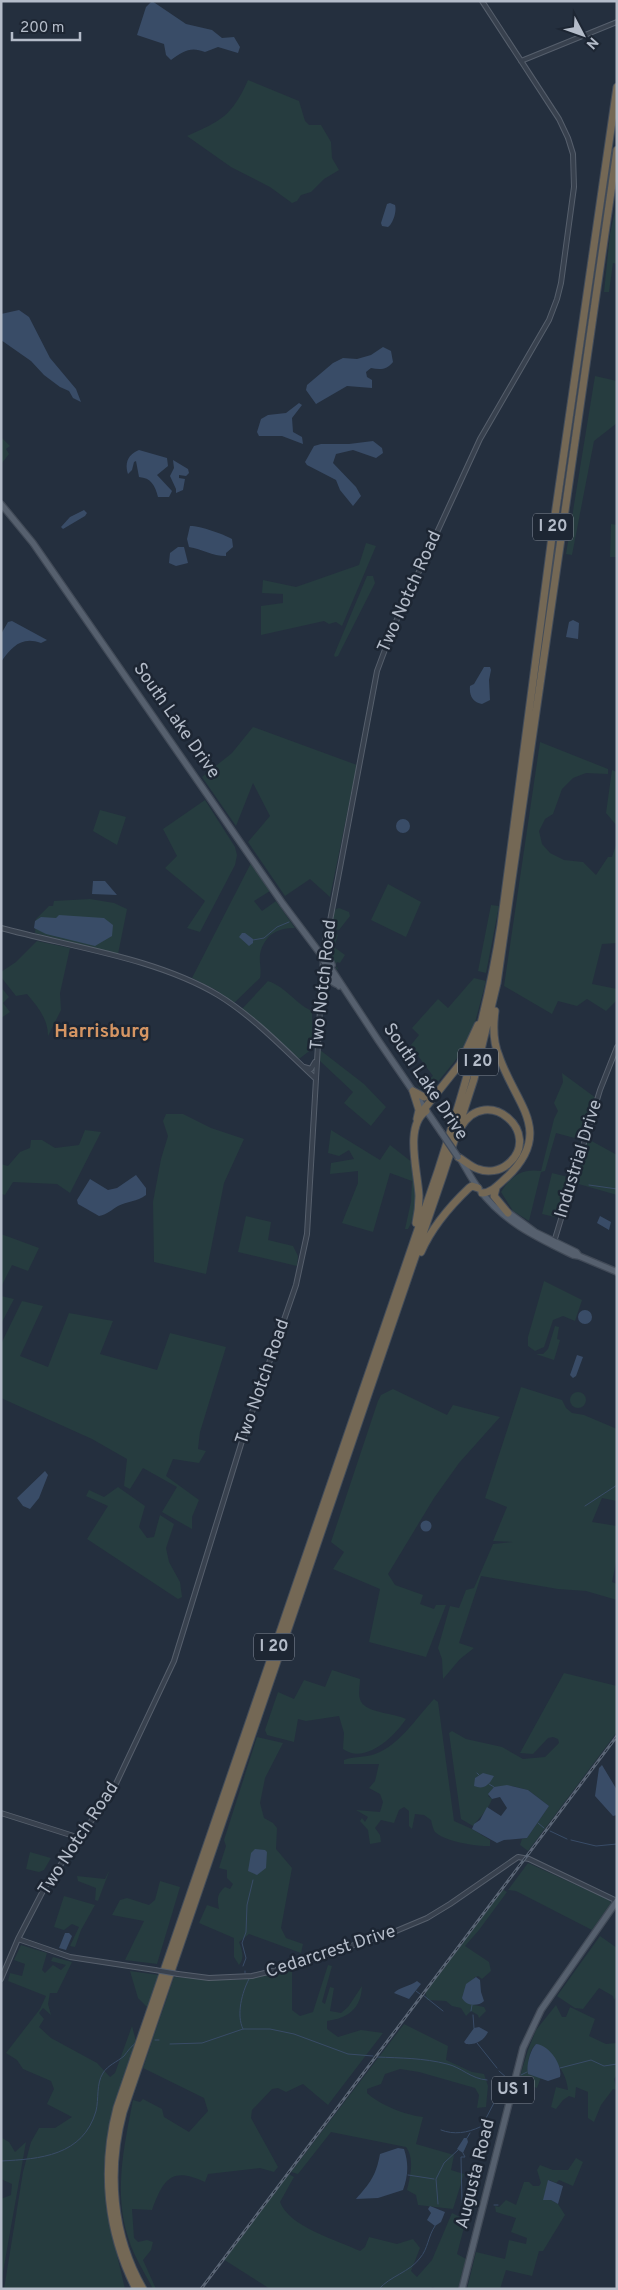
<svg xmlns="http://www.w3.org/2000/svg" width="618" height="2290" font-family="Overpass,sans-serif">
<rect width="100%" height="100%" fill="#242f3e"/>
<!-- green -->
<path fill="#263c3f" d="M248,80L299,101L305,121L309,125H321L331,142L332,158L339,170L324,179L311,192L301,195L297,201L292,203L270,187L231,167L187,136C221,121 232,116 248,80Z
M617,175V264L613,263L609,292H604L610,234L615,211Z
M595,376L617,381V423L594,441L572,555L566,554Z
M1,437L10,446L6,449L9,454L2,463Z
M611,524L617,525V557H610Z
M366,543L376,546L342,626L336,622L329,624L324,621L261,635V606L283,603V594L262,593L263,580L296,587L359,565Z
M367,576H373L375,583L338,656L335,657L334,655Z
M253,727L357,765L330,897L310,879L285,896L248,842L270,816L253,783L236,826L202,777L232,753Z
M540,742L608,769V774L586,773L573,778L562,789L553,814L545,819L539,831L542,844L550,853L564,860L583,862L596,875L608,857H612L617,842V943L602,944L592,984L617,989V1000L606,1011L587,999L577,1006L558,1001L552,1014L504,986Z
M612,770L617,772V826L606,813Z
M205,800L235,847L237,855L235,865L200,932L187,928L205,901L165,868L177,856L163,829Z
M100,810L126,817L117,845L93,831Z
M251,863L270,891L254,901L262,911L276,901L295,928C279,928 267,933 261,950C258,959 262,969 260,978L234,1003L216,990L192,978Z
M388,884L421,902L406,937L371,920Z
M90,899L114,903L127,909L118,954L35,933L36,919L49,906H53L54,901Z
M491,905L499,906L486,973L478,971Z
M339,908L349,912L350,916L339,930L331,928L334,910Z
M331,932L338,935L334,947L345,955L340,963L337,962L335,966L338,968L337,970L330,955Z
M37,941L70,948L60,993L61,1010L48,1036C48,1019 38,1007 27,994L16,996L1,977V972L16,962Z
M474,978L486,981L471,1038L459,1056L432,1089L424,1090L418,1087L433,1076L416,1053L406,1060L402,1056L419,1035L412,1028L438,999L448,1008Z
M268,981C286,987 296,1004 312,1011V1049L299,1059L242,1009Z
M1,987L9,997L3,1003L10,1012L1,1018Z
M320,1050L364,1084L386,1107L371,1126L344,1103L353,1092L320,1061Z
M562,1073L596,1098L582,1140L556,1133L545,1171L541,1172L529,1221L513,1211L501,1192C511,1176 522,1168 541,1171L554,1119L558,1111L554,1103L563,1082Z
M166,1114H183L211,1128L244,1139L224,1183L206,1274L154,1262L153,1202L161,1159L168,1136L163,1121Z
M85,1130L101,1132L70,1193L57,1184L13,1182L5,1195L1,1194V1164L8,1166L20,1152L30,1148L31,1140H42L55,1148L79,1145Z
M331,1130L380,1160L390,1145L413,1163C415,1185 420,1209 408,1229H405L411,1202L412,1181L390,1173L373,1232L342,1223L358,1183V1171L330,1174L331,1163L354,1159L349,1150L339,1156L328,1153Z
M588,1139L617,1155V1195L575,1183Z
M552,1173L568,1177L555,1217L542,1214Z
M246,1216L271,1222L268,1240L293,1246L298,1256L297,1266L238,1252Z
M1,1234L39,1248L28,1271L12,1265L1,1287Z
M544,1281L582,1300L575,1321L563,1316L553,1320L544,1347L535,1351L528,1346V1337Z
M1,1296L14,1299L1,1324Z
M22,1301L43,1306L20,1356L48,1367L69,1313L113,1321L100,1354L157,1370L170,1333L226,1347L200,1432L198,1449L206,1451L199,1463L173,1459L166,1476L199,1500L192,1517V1529L162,1512L177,1487L143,1468L130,1489L124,1486L127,1459L92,1439L1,1398V1344Z
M555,1326L559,1327L557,1339L560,1340L554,1360L536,1354H543L548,1349Z
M521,1387L562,1400L566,1408L572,1413L584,1415L617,1429V1501L602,1498L592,1522L617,1526V1557L612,1582L617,1584V1600L586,1591L558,1589L481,1576L459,1643L474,1648L460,1659L443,1679L442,1659L438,1648L450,1606L459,1608L466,1590L474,1588L493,1544L513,1542L493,1541L507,1507L485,1498Z
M393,1389L447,1415L453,1405L500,1417L459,1463L434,1498L388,1574L395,1585L423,1595L420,1604L434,1609L436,1605H446L426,1657L369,1642L380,1589L333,1569L344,1552L331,1542L378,1401L381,1395Z
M570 1400a8 8 0 1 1 16 0a8 8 0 1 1-16 0Z
M118,1487L145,1506L139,1527L147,1538L154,1537L160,1515L174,1524L166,1548L169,1562L180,1582L182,1597L178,1599L87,1539L108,1506L86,1496L89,1490L104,1497Z
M332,1670L360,1679C360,1685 358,1694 360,1699C363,1713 395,1713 406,1719C395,1736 365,1765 343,1749L344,1733L339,1716L306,1721L298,1719L294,1742L267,1735L265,1730L278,1692L294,1699L304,1680L325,1687Z
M564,1673L617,1686V1732L528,1851L520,1845L522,1839L527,1838L549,1806L528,1790L512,1786L488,1796L492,1799C488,1810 480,1817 473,1826L461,1819L449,1733L452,1731L466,1739L502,1747L523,1759L545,1757L559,1743L558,1739L553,1737L548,1738L533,1754L520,1753Z
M434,1699L438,1702L454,1821L472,1829L490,1840V1846C477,1847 444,1841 435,1832C433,1829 432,1824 431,1820L424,1815L415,1814L412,1829L409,1826V1811L404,1807L399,1810L394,1823L381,1820L375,1828L380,1835L381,1842L370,1844L368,1830L360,1821L362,1818L365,1822L368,1817L356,1810L380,1812L383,1802L380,1794L369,1788L375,1781L379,1764H344V1760C353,1756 365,1758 375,1754C399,1746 417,1717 434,1699Z
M257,1737L283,1743L265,1778L260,1803L264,1818L273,1823L277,1828L276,1849L292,1868L281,1928L286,1938L303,1944L301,1953L249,1934L239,1942C242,1950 245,1958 239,1965L234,1957V1938L199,1923L207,1905L219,1909C217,1899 217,1894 225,1887L230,1889L233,1884L227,1878V1870L219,1868L226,1846L224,1840Z
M30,1852L51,1858L44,1870L39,1872L26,1869Z
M528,1863L609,1900L611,1903L592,1930L516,1891L508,1890Z
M110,1869L98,1901L95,1900L96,1888L78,1881L77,1876L105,1879Z
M160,1881L180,1887L157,1964L125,1960L144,1921L112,1915L120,1900L127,1898L149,1905L155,1900Z
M502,1889L507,1892L479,1930L465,1946L489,1962L491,1971L482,1979L478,1976L474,1978V2005L484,2007L486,2011L479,2018L478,2015L471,2011L466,2016L461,2008L452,2006L446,2001L427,2000L425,1990Z
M64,1896L95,1905L81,1930L75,1947L70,1946L79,1927L72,1924L64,1930L54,1927Z
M600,1936L617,1948V1996L614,2000L613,1996L599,1988L583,2009L575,2008L557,1996Z
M21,1945L47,1953L42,1970L45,1973L53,1965L61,1970L66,1965L51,1961L53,1957L72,1962L57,1993H50L48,2004L51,2015L43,2008L39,2013L44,2019L39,2027L51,2038L97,2063L110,2077L115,2073L132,2026L136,2041L111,2120L105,2162L106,2208L125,2289H4L23,2172L31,2142L39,2128H55L72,2117L47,2104L54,2089L51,2081L23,2069L17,2060L6,2053L40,2009L46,1996L8,1981L10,1973L22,1976L25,1964L14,1960Z
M328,1965L332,1966L322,2002L325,2004L330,1987L334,1988L330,2011L341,2013L348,2007L362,1986C361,2009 348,2018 327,2021V2029L338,2037L361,2030L383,2033L328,2105L303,2084L286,2092L278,2088L272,2089L252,2110L251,2118L278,2167L274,2172L260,2168L208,2174L205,2182C172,2166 163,2179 152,2210L132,2209L134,2238L138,2242L147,2240L153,2242L151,2250L143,2260L156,2289H153C145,2273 134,2257 129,2240C113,2194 124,2146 133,2100L140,2102L143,2099L162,2109L164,2117L189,2132L208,2111L204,2098L143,2068L174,1977L241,1980L292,1969V2010L300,2016L313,2012Z
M130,1971L159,1975L148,2008L138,1998Z
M556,2005L562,2017H566L570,2007L595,2019L589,2036L606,2044L617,2043V2075L614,2079L617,2090L613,2089L601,2105L594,2122L588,2118V2092L576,2087L575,2098L569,2096L563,2100L556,2109L551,2107L556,2087L568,2090C566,2069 552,2056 536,2044C528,2051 527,2066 530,2075L541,2077L537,2088L528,2085L522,2095L521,2104L513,2099L528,2050L536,2030Z
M404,2024L448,2046L446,2060L472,2072L484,2074L488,2086L486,2107L477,2108L479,2095L475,2088L419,2072L400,2069L385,2074L381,2084L367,2089V2093C380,2105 405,2115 423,2117L416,2144L454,2155L451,2170L464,2174L453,2209L418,2205L416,2195L407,2190C410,2177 415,2159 406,2147L331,2132L298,2174L291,2172Z
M2,2138L9,2142L15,2152L26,2142L1,2283V2199L11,2195L12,2184L1,2179Z
M576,2158L583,2162L573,2186L559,2180L556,2183L549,2180L551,2200L558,2204L565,2215L543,2251H539L532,2276L506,2270L500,2289H467L476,2252L505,2259L509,2240L526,2244L527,2238L511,2232L516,2218L496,2212L495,2206L499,2207L506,2200L516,2205L524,2182H529L533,2186H539L541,2183L537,2170L540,2165L553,2170H568Z
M287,2173L294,2177L280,2202C289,2227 337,2240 360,2251L365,2247L369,2237L397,2244L413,2239L420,2248L411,2271L417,2277L432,2260L452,2213L466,2220L457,2254L466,2259L458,2289H437L432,2287L431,2289H270L223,2259Z"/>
<!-- water -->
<path fill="#394c67" d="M152,1L186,24L212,30L222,38L234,37L240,47L238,53L218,47L205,52C191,46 183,51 171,60L166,55L164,44L137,35L146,7Z
M390,203L395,205C397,211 393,224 388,227L382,226L381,223L387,204Z
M19,310L29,317L50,358L76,389L81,402L73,398L69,391L60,387L44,375L31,361L1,340V314Z
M383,347L391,351L393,362C387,370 380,370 371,368L366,372L367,377L372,380V388L347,386L316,404L306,390L307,385L333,363L343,358L357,359L371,355Z
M299,403L302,405L292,418L293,432L302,437L303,444L282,436H259L257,432L261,419L268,415L286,413Z
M373,441L382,448L383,453L376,458L353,450L336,454L333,463L356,487L361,496L353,506L340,490L336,480L307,465L305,462L314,446L321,444H349Z
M139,450L167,458L168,466L157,475L172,491L169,497H158C155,485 151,478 139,477L136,461L134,462L132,470L128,474C124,462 129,454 139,450Z
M173,460L188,469L189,473L186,476L179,475V478L185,479L183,490L176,493V489L170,476L174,468Z
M84,510L87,513L85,516L63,529L61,527L70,517Z
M190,526C201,526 223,534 232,539L233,547L226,553V556C212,556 202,549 189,547L187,539Z
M178,547H184L188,563L176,566L169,563L170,553Z
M573,620L579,623L578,639L566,637L569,622Z
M12,621L47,640L41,643C21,636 12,647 1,662V634L8,622Z
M484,667H490L491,670L489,680L490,700L482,704C473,702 469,696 470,686L474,684Z
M396 826a7 7 0 1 1 14 0a7 7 0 1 1-14 0Z
M93,881H105L117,895L92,894Z
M59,915L104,918L113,925L112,936L95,946L46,934L34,928L35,921L41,917L56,918Z
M242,933H245L253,939V943L249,946L239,937Z
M136,1175L146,1188V1195C137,1202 127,1201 118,1206C111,1210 108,1214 99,1216L78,1204L77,1200L90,1179L108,1190L117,1188Z
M600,1216L611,1222L609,1230L597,1223Z
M578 1317a7 7 0 1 1 14 0a7 7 0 1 1-14 0Z
M577,1355L583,1357L576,1376L573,1378L570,1375Z
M45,1471L48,1475L39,1498L30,1509L23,1506L17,1498Z
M420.5 1526a5.5 5.5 0 1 1 11 0a5.5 5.5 0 1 1-11 0Z
M602,1765L617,1790V1815L613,1816L595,1796L599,1768Z
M483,1773L494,1776C489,1785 484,1790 474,1786L475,1778Z
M507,1785L528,1790L549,1806L527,1838L504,1840L497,1843L472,1829L474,1824L480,1820L487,1807L501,1816L507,1808L500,1797L492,1799L488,1794L494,1787Z
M255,1849L265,1850L267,1852L266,1868L257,1875L248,1871L251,1853Z
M65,1933H69L72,1936L66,1950L59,1948Z
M476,1977L480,1980L481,1992L484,2001C478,2007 466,2006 462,1998L466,1984Z
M417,1981L421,1984L409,1999L394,1993C399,1987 409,1987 417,1981Z
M479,2027L488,2032C484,2041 475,2045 466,2044L464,2042L474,2028Z
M536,2044C549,2045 563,2065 560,2077L548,2081L528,2074C526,2066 530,2050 536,2044Z
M464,2138H467L468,2142L463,2153L457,2149Z
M398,2148L404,2149C409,2164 408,2176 403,2190L378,2198L356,2199C370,2183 376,2176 380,2154Z
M548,2180L563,2186L558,2204L551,2200H543Z
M430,2206L445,2212L441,2222L435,2226L427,2220L431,2213L428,2209Z"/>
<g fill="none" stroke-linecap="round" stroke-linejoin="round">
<!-- stream -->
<path stroke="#394c67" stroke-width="1" d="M253,940L264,938L277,927L289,922
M589,1185L617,1189
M585,1506L617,1485
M477,1773L479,1775
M489,1784L494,1787
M538,1823L544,1828
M550,1831L567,1839
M571,1840L596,1846L617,1844
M243,1966L246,1958L242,1943L246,1932L247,1905L253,1880
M245,1971V1973
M416,1991L420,1994
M423,1995L443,2011
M471,2011L472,2005
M473,2015L474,2028
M243,2029C236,2015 242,1992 249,1979
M155,2040H159
M477,2043L497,2068
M170,2044L202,2043L243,2029H270L294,2034L348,2054L373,2056
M377,2057C400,2058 424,2058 447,2064C461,2067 471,2079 487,2080
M560,2068L591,2060L604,2066L617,2064
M499,2071L507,2078
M521,2075L527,2072
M494,2079L503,2080L509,2078
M484,2122L495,2101
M441,2130C454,2135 467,2133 480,2127
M467,2138L470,2133
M463,2153L465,2157H461L462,2203L474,2207
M1,2161C40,2159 83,2156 96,2111C99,2099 96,2084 103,2073C108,2065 117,2062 124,2056C128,2051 131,2046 137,2042
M408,2175L434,2179
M438,2204L436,2179L444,2163L458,2150
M494,2205H498
M379,2289C390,2276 410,2272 420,2258C428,2249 428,2236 435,2226"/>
<defs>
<path id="minor" d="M521,61L617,22
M1,928C71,947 156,958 218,995C254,1017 285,1050 316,1079
M304,1067L311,1069L315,1062
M554,1242L600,1090L617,1047
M1,1813L80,1838
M18,1939L70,1957L155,1970
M178,1974L209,1978L252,1976L285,1968L396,1931L427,1918L450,1904L518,1857L529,1859L617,1901
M1,1979L18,1939L45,1887L113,1790L174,1661L242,1441L296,1285L307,1234L323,958L377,671L393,628L480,439L549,320L557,299L561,283L574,187L573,154L568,138L559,119L482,1"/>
<path id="major" d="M1,504L33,543L283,904L328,964L378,1040L441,1132
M326,938L328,956L332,965
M323,960L339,986
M320,994L327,981H331L336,984
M461,1160C467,1170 472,1180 479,1189C503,1222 538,1238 573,1255L579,1256L617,1272
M505,1210L535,1232L576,1252L579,1256
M462,2289L523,2048L541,2010L617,1901"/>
<path id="highway" d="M413,1091L424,1097L432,1094
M413,1091L419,1110L417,1119
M425,1108L460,1064L478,1025
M458,1157C465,1161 471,1167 478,1169C488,1173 500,1171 508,1164C544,1134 487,1083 461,1127
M496,1188L494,1196L508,1213
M482,1193C492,1193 500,1183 507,1177C555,1131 515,1104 499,1056C493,1042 493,1026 495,1011
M416,1223C418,1214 419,1205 419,1196C418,1172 404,1126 426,1111
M421,1252C432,1227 449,1207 469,1188L472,1186L478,1188
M136,2289C107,2232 101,2169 117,2108L438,1171C464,1090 488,1010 501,925L553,529L617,87
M143,2289C112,2235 107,2171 123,2112L443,1175L474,1079L497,983L617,150"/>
</defs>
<!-- minor casing -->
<use href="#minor" stroke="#565f6c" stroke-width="6"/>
<!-- major casing -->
<use href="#major" stroke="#414a57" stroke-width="8"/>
<!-- highway casing -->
<use href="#highway" stroke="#434c59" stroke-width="9"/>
<!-- minor -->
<use href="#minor" stroke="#38414e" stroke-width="4"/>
<!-- major -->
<use href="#major" stroke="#56606e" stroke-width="5.5"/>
<!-- highway -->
<use href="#highway" stroke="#746855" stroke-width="7"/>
<defs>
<path id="rail" d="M201,2289L617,1736"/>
</defs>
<!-- rail casing -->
<use href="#rail" stroke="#5a6575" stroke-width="3"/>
<!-- rail -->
<use href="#rail" stroke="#1d2633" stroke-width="1" stroke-dasharray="4" stroke-linecap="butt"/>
<defs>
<path id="minor-bridge" d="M155,1970L178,1974"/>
<path id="major-bridge" d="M441,1132L458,1157"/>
</defs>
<!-- minor-bridge casing -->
<use href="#minor-bridge" stroke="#565f6c" stroke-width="6" stroke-linecap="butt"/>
<!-- major-bridge casing -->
<use href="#major-bridge" stroke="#414a57" stroke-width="8" stroke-linecap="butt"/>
<!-- minor-bridge -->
<use href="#minor-bridge" stroke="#38414e" stroke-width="4"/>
<!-- major-bridge -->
<use href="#major-bridge" stroke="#56606e" stroke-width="5.5"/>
</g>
<g text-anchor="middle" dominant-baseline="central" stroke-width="5" stroke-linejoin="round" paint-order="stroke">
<!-- shield labels -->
<g fill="#1d2633" stroke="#878f9c" stroke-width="1">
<rect x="533" y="513.5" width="40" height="27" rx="4"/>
<rect x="458" y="1048.5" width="40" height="27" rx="4"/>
<rect x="254" y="1633.5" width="40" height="27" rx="4"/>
<rect x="492" y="2076.5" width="42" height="27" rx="4"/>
</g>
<g font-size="16" font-weight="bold" fill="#b4bcc9">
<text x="553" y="527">I 20</text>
<text x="478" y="1062">I 20</text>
<text x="274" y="1647">I 20</text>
<text x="513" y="2090">US 1</text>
</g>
<!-- street labels -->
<g font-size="18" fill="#b4bcc9" stroke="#1d2633">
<text transform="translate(410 592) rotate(-66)">Two Notch Road</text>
<text transform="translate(176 721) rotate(55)">South Lake Drive</text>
<text transform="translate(324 985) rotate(-84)">Two Notch Road</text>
<text transform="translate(425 1082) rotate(56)">South Lake Drive</text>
<text transform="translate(579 1159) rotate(-73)">Industrial Drive</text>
<text transform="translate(263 1382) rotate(-71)">Two Notch Road</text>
<text transform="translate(79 1839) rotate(-57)">Two Notch Road</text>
<text transform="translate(331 1952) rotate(-18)">Cedarcrest Drive</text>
<text transform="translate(476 2174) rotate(-76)">Augusta Road</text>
</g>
<!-- neighbourhood labels -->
<g font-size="19" font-weight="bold" fill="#d59563" stroke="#1d2633">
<text x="102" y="1032">Harrisburg</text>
</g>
</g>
<!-- border -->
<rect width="618" height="2290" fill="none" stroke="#b4bcc9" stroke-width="5"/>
<!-- north arrow -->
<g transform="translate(583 35) rotate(131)" stroke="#1d2633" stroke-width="4" paint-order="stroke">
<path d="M0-4L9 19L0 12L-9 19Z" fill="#b4bcc9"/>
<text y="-8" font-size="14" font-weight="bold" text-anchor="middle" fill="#b4bcc9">N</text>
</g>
<!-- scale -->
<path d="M12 32v8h68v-8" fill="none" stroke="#b4bcc9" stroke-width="2.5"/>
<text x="20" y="32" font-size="15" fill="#b4bcc9" stroke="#1d2633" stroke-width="4" paint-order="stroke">200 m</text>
</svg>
